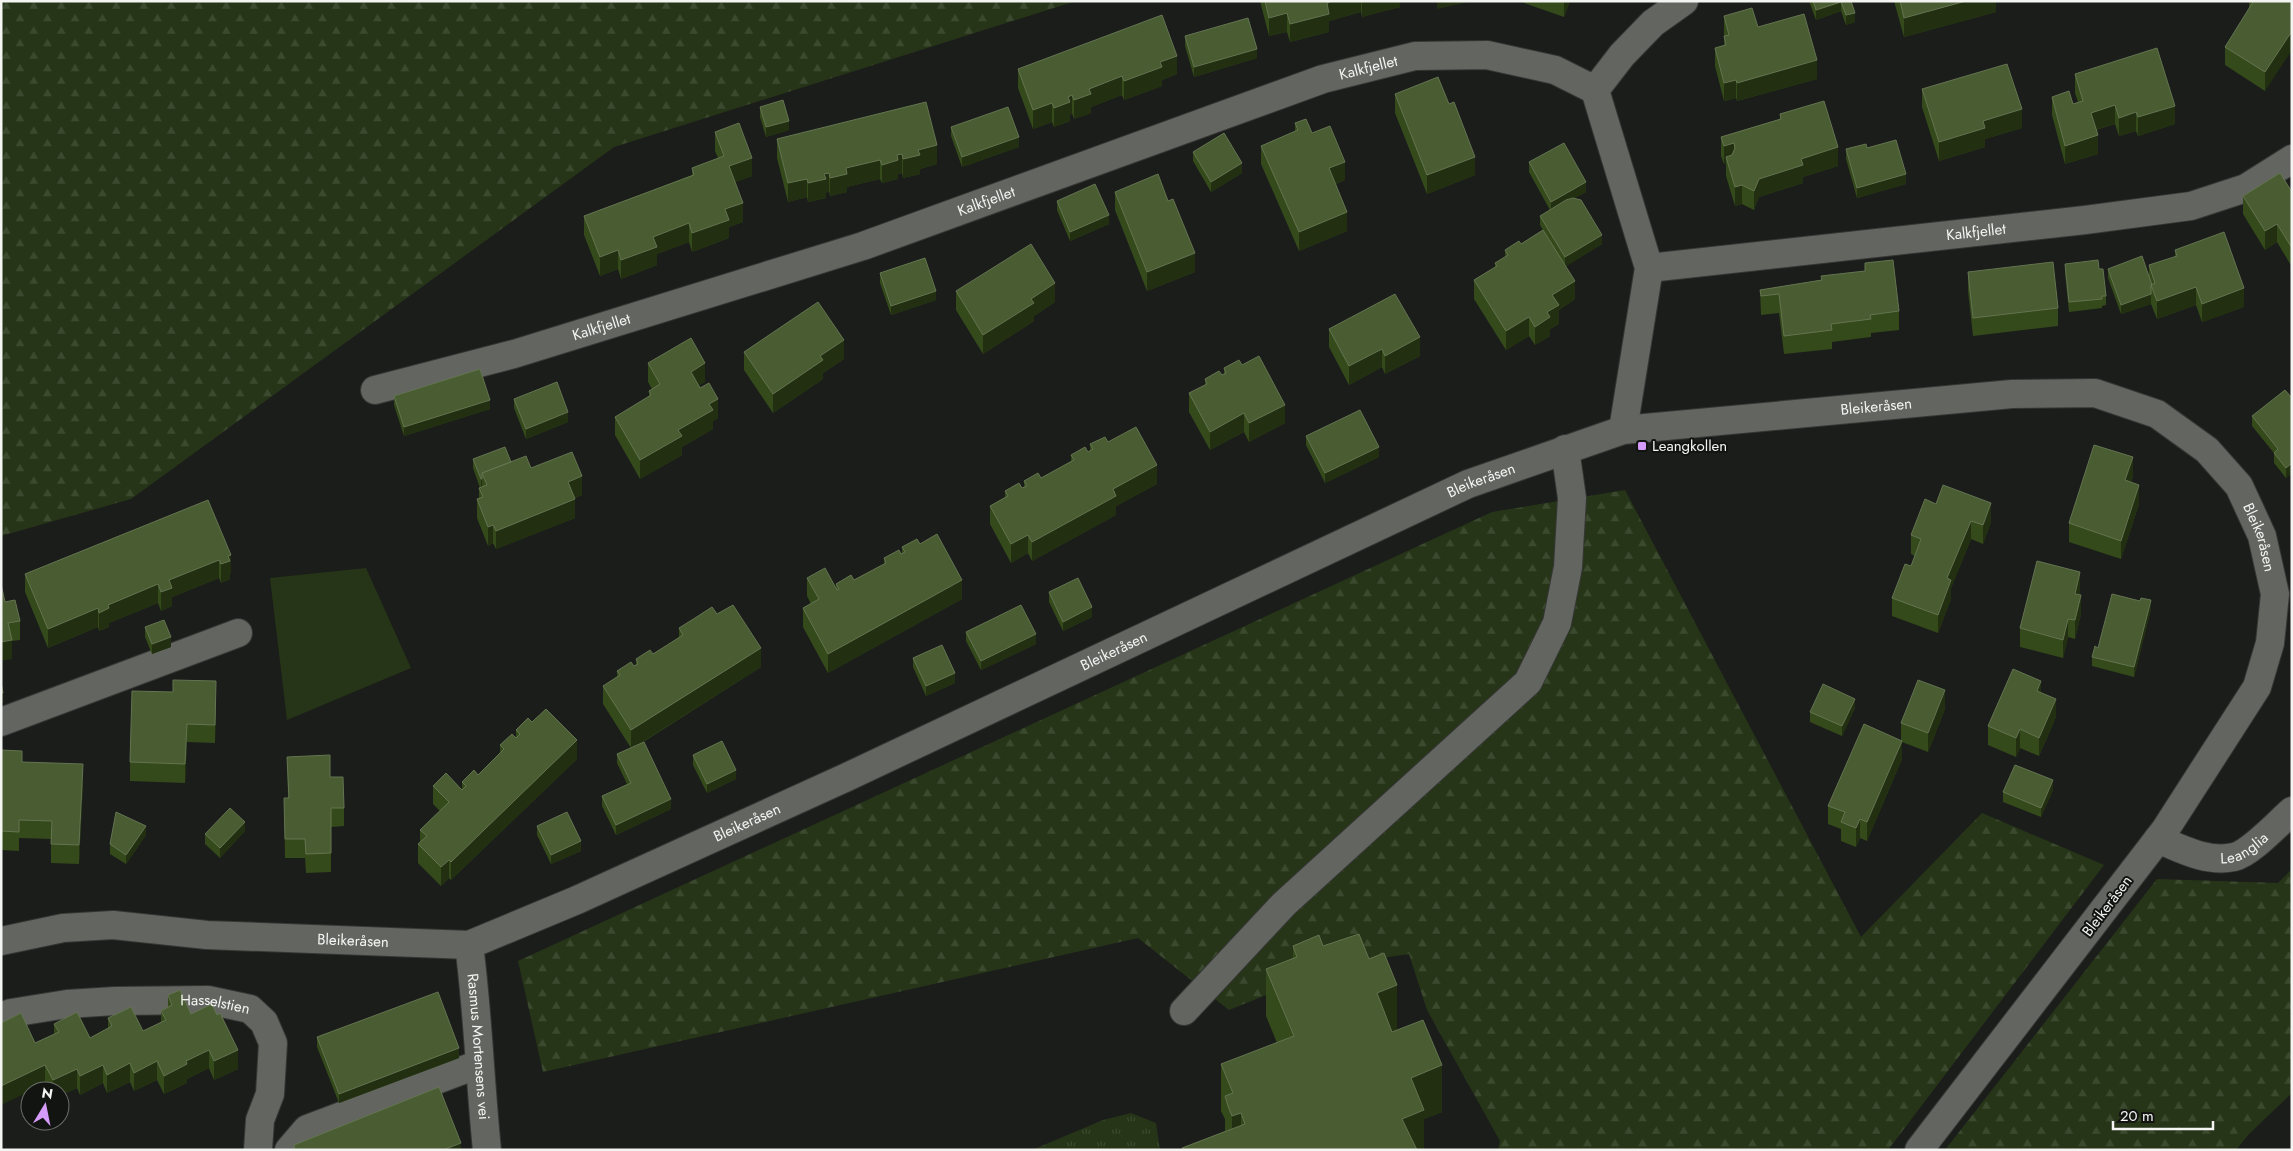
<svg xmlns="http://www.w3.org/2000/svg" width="2293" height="1151" font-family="Jost,sans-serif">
<defs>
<pattern id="grass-tufts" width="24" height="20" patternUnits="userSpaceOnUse" patternTransform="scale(1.25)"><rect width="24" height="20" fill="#263517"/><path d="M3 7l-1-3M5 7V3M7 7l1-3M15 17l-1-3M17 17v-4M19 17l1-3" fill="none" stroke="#3b492e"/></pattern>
<pattern id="forest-firs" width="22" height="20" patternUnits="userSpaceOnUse" patternTransform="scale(1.25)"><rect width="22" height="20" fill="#263517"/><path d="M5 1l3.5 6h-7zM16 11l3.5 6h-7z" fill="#3b492e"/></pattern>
</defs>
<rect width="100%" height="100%" fill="#1b1d1a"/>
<!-- grass -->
<path fill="url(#grass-tufts)" d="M1131,1113L1156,1123L1160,1150H1032L1103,1120Z"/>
<!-- forest -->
<path fill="url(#forest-firs)" d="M1,1H1076L614,147L131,499L1,536Z
M1625,490L1861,937L1982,813L2104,865L1888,1150H1498L1500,1141L1427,1010L1409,954L1347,963L1229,1010L1138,938L543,1072L518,961L1492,512Z
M2292,869V1093L2249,1134L2236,1150H1945L2157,879L2278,883Z"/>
<!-- green -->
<path fill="#263517" d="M366,568L411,668L287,720L270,578Z"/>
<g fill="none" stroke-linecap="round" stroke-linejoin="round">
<defs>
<g id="minor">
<path id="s1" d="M1649,268L2085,220L2191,206L2246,188L2292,159"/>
<path id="s2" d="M375,390L514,354L863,246L1323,79L1415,56L1487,55L1555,70L1595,90"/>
<path d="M1623,430L1649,268L1595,90L1622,55L1653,23L1684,1"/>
<path d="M1,722L238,633"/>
<path id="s3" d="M2158,839C2181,849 2208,863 2234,857C2251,853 2278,823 2292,811"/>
<path id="s4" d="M1,941L63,928L113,925L207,935L469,945L577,900L847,777L1468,484L1623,430L2012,394L2095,393L2157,414L2207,450L2239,486L2262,536L2275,594L2270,643L2257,687L2165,830L1919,1150"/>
<path id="s5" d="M469,945C478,1013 480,1082 487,1150"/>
<path d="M1184,1011L1284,904L1528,682L1557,623L1568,567L1572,498L1565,449"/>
<path id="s6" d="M1,1017L11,1013L67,1004L115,1001L208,1000L250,1009L264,1022L273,1043L270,1094L260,1120L258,1150"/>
<path d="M289,1150L307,1129L479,1064"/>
</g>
</defs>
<!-- minor casing -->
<use href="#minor" stroke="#363735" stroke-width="30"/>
<!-- minor -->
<use href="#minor" stroke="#636561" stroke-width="28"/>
</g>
<!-- wall -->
<path fill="#344a1b" d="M1260,1H1404L1400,2V7L1380,12L1362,17L1361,12L1329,21V32L1290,42L1287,32L1269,36Z
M1524,1H1570L1564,17L1524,3Z
M1809,1H1851L1855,22L1846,25L1841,11L1816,20Z
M1894,1H1996V12L1904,37Z
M2249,1H2292L2265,91L2225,65V47L2249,10Z
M1724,16L1758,27L1817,79L1737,101L1736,98L1724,101L1715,66V48L1724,45Z
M1185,36L1257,58L1194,77L1185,46Z
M1018,69L1177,74L1162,80V86L1124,100L1122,95L1091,107V113L1074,119L1072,113L1070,115V121L1054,127L1052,122L1033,129L1018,88Z
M2075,74L2175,124L2138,136L2136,131L2119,136L2115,124L2096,130L2098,154L2065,164L2052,115V97L2073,104L2078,102L2075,93Z
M1922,89L2022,128L1985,139V147L1939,161L1922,107Z
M1395,94L1449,104L1475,175L1427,194L1395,113Z
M926,102L937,164L920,169V174L903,178L902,173L898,174V179L882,183L880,179L847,187V192L830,196L829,191L826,193V198L808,202L807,197L788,202L777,158V139Z
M760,107L789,130L766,137L760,117Z
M1780,114L1838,166L1803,177V183L1759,197L1754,210L1742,204L1735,206L1726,176V164H1724L1721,156V137L1780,119Z
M1295,123L1312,133L1345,180L1336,184L1347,231L1299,251L1261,164V146L1295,131Z
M951,127L1019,147L962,167L951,136Z
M715,132L752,176L735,182L743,222L729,227V238L692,252L689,242L657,254V265L621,279L618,269L600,276L584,235V216L692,175V168L718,158L715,151Z
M1867,148L1906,184L1857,198L1846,159V149Z
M1193,152L1242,173L1211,192L1193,161Z
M1529,162L1586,192L1574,198L1602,244L1566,266L1575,299L1559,310V324L1550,329V336L1535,345L1529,336L1506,350L1474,299V280L1495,267V263L1505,257V250L1521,244L1543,230L1540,225V216L1550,210L1529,172Z
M1115,192L1168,201L1195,272L1147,291L1115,210Z
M2292,192V267L2277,242L2265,250L2243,214V196Z
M1057,201L1109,224L1070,241L1057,210Z
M2175,250L2244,307L2202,322L2196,305L2157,319L2151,304L2121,314L2108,278V269L2149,275V265L2175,257Z
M2065,264L2099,269L2106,296V305L2102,306V308L2069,312L2065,273Z
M1968,272L2058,308V326L1973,336L1968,291Z
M880,273L936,300L891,315L880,283Z
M1821,276L1899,311V330L1871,333V337L1832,342V349L1784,354L1779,313L1761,315L1760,290L1821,280Z
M956,291L1055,302L1034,316V321L983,354L956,310Z
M1329,329L1420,356L1385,374L1382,367L1349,385L1329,347Z
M744,352L844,359L823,373V379L773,413L744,370Z
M648,363L705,382L699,385L718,418L713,421V429L682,447V455L640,479L615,435V417L649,397V391L652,389L648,382Z
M1242,365L1285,423L1249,442L1244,432L1210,450L1189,412V393L1205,385V379L1224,375V368Z
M394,396L490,409L404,436L394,405Z
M2292,398V473L2286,478L2274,463V453L2252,426V416Z
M514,399L568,422L526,439L514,408Z
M1306,436L1379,457L1325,483L1306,445Z
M1108,442L1157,484L1116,506V515L1032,561L1028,553L1011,563L990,524V506L1005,497V491L1022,488L1024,487V481L1041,478L1071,461V455L1088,452L1090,451V444Z
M473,459L511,462L531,468L582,495L575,498V518L496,549L493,543L488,546L477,518V499L479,498V488H480L473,468Z
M2133,476L2131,482L2139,504L2121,559L2069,542V523Z
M208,500L231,574H230V579L221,583L219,578L172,597V606L161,611L158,603L109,623V627L99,631L98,627L48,648L25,592V574Z
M1936,504L1991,522L1983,544L1971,539L1951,588V599L1938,633L1892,616V598L1911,566L1915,556L1911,554V535Z
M920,544L962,599L828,673L803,627V608L811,604L807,596V578L836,587V584L854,580L884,564V558L902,553V547Z
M2080,591L2079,595L2081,614L2075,639L2068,637L2063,658L2020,647V628Z
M1049,592L1092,617L1063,631L1049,602Z
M5,602L20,621V640L12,641V659Z
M2151,609L2134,677L2092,666V657L2098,648Z
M717,614L761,667L640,744L671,809L616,835L602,806V796L627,784L617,763V754L631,748L603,704V686L617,677V671L636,665V659L653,654L679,638V628Z
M145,627L171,647L152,654L145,637Z
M966,632L1036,644L981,670L966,641Z
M913,658L955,683L926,696L913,667Z
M2041,693L2056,717L2039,756L2020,748L2016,757L1988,745V726Z
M216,700L215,743L187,742L185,783L130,781V762Z
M1855,708L1842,736L1810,722V712Z
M1945,709L1928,752L1902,742V759L1867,841L1860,838L1856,847L1841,841V829L1828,824V806L1901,740V723Z
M532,722L577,759L451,880L449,878L441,886L418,863V844L420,842V830L440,811L433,804V786L462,789V782L478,775L500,753V745L516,738V730Z
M1,750L22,762L83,783L79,864L51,863V839L19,838V851L1,850Z
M693,755L736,779L707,793L693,765Z
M287,757L330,777L344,808V826L331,827V872L306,873L305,858H285L284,798H288Z
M2053,790L2041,817L2003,802V792Z
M537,826L581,851L551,864L537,835Z
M245,831L220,858L205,844V834Z
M146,835L126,864L110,854V844Z
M1293,946H1323L1397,1030L1442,1112L1424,1119V1150H1182V1148L1225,1131V1119L1221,1111V1064L1277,1043L1266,1016V969L1293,958Z
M168,995L191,1014L238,1069L214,1080L209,1068L187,1079V1083L164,1094L157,1080L134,1091L130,1082L107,1093L103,1083L80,1095L77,1088L60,1096V1091H49L45,1084L35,1043L54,1034V1024L90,1038L108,1028V1018L143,1031L161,1022V1011L168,1007Z
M317,1037L459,1058L339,1103L317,1047Z"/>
<!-- shaded-wall -->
<path fill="#223011" d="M1332,1H1361V12L1329,21V32L1290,42V24L1327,3Z
M1362,1H1404L1400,2V7L1362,17Z
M1437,1H1469V2L1437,9Z
M1564,1H1570L1564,17Z
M1966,1H1996V12L1904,37V18Z
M1841,2V11L1816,20V10Z
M1287,13V32L1269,36V18Z
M1855,13V22L1846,25V15Z
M2292,31V50L2265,91V72Z
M1257,49V58L1194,77V67Z
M1177,56V74L1162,80V86L1124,100V81L1160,62Z
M1817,60V79L1737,101V83Z
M1122,76V95L1091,107V113L1074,119V100L1089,89Z
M1736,80V98L1724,101V83Z
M1072,95V113L1070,115V121L1054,127V108L1068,97Z
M1052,103V122L1033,129V110Z
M2115,105V124L2091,131V113Z
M2175,106V124L2138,136V117Z
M2022,109V128L1985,139V147L1939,161V142L1983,121Z
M2136,112V131L2119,136V118Z
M789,121V130L766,137V127Z
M2098,135V154L2065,164V146Z
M1019,137V147L962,167V157Z
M1734,143V162L1726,157V164H1724V146Z
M937,145V164L920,169V174L903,178V159L918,150Z
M1838,147V166L1803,177V183L1759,197L1754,210V191L1759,179L1801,159Z
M902,154V173L898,174V179L882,183V165L897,155Z
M1475,157V175L1427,194V175Z
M752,158V176L729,185V166Z
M880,160V179L847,187V192L830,196V178L846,168Z
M1345,162V180L1329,187V168Z
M1242,163V173L1211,192V182Z
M829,173V191L826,193V198L808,202V183L824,174Z
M1906,174V184L1857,198V188Z
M807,179V197L788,202V183Z
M1586,182V192L1551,211V202Z
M1742,185V204L1735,206V187Z
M743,203V222L729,227V238L692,252V233L725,209Z
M1347,212V231L1299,251V232Z
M1109,215V224L1070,241V232Z
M689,223V242L657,254V265L621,279V260L653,237Z
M2277,224V242L2265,250V231Z
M1602,235V244L1565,267V257Z
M618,250V269L600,276V257Z
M1195,253V272L1147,291V272Z
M1575,281V299L1559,310V324L1550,329V336L1535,345V327L1547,312L1552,295Z
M1055,283V302L1034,316V321L983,354V335L1031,299Z
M2196,287V305L2157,319V301Z
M2244,288V307L2202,322V304Z
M936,291V300L891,315V306Z
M2151,294V304L2121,314V305Z
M1529,317V336L1506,350V331Z
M1420,337V356L1385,374V356Z
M844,340V359L823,373V379L773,413V394L820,356Z
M1382,349V367L1349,385V366Z
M705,363V382L691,390V372Z
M718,399V418L713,421V429L682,447V455L640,479V460L678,430L709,404Z
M490,400V409L404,436V427Z
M1285,405V423L1249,442V423Z
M568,412V422L526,439V429Z
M1244,413V432L1210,450V432Z
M1379,447V457L1325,483V473Z
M2133,457V476L2125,499V480Z
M2292,463V473L2286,478V468Z
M1157,465V484L1116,506V515L1032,561V542L1113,489Z
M582,476V495L568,500V482Z
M481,479H482V488L481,489Z
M2139,485V504L2121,559V541Z
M575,499V518L496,549V531Z
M1991,503V522L1983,544V525Z
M1971,521V539L1951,588V599L1938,633V615L1947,578Z
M493,525V543L488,546V527Z
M1028,535V553L1011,563V544Z
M231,555V574H230V579L221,583V564L228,556Z
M219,560V578L172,597V606L161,611V592L169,580Z
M2080,572V591L2075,612V594Z
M962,580V599L828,673V654Z
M158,584V603L109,623V627L99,631V613L108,605Z
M2081,595V614L2075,639V620Z
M2151,600V609L2134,677V667Z
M1092,607V617L1063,631V622Z
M98,608V627L48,648V629Z
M2068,619V637L2063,658V640Z
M1036,634V644L981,670V661Z
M171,637V647L152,654V644Z
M12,640V659L1,661V642Z
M761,648V667L631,749V730Z
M955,673V683L926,696V686Z
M216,681V700L215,743V725Z
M2041,681V700L2037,691Z
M1945,690V709L1928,752V733Z
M3,693V703H1V694Z
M1855,699V708L1842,736V726Z
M2056,699V717L2039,756V738Z
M187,724V742L185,783V764Z
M2020,729V748L2016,757V738Z
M577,740V759L451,880V862Z
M1902,741V759L1867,841V822Z
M83,764V783L79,864V845Z
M736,770V779L707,793V784Z
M2053,780V790L2041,817V808Z
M671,799V809L616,835V825Z
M1860,819V838L1856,847V828Z
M245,822V831L220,858V848Z
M146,826V835L126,864V855Z
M581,841V851L551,864V855Z
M449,860V878L441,886V867Z
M1397,985V1032L1377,1040V993Z
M459,1048V1058L339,1103V1094Z
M209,1050V1068L187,1079V1083L164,1094V1076L186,1061Z
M238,1050V1069L214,1080V1061Z
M157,1061V1080L134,1091V1073Z
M130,1063V1082L107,1093V1075Z
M45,1065V1084L1,1105V1086Z
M103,1065V1083L80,1095V1076Z
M1442,1065V1112L1424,1119V1150H1402V1119L1411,1078Z
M77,1069V1088L60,1096V1091H53V1080Z
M1241,1113V1150H1232V1116Z
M461,1143V1150H443Z"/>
<!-- building -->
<path fill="#495c32" stroke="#647451" d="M1265,1H1332L1327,3L1329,14L1290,24L1287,13L1269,18Z
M1813,1H1851L1855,13L1846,15L1841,2L1816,10Z
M1900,1H1966L1904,18Z
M2252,1H2292V31L2265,72L2225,47L2253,2Z
M1752,8L1758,27L1804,14L1817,60L1737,83L1736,80L1724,83L1715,48L1726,45L1724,36L1729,35L1724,16Z
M1162,15L1177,56L1160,62L1162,67L1124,81L1122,76L1089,89L1091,94L1074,100L1072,95L1068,97L1070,102L1054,108L1052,103L1033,110L1018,69Z
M1248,18L1257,49L1194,67L1185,36Z
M2157,48L2175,106L2138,117L2136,112L2119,118L2115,105L2091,113L2098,135L2065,146L2052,97L2069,91L2073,104L2083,101L2075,74Z
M2007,64L2022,109L1983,121L1985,128L1939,142L1922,89Z
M1438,77L1449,104L1454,102L1475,157L1427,175L1395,94Z
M783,100L789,121L766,127L760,107Z
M1824,101L1838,147L1801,159L1803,165L1759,179L1754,191L1742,185L1735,187L1726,157L1732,155L1735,148L1734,143L1724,146L1721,137L1781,119L1780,114Z
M926,102L937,145L918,150L920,155L903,159L902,154L897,155L898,160L882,165L880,160L846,168L847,174L830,178L829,173L824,174L826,179L808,183L807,179L788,183L777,139Z
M1008,107L1019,137L962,157L951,127Z
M1306,119L1312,133L1330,126L1345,162L1329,168L1347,212L1299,232L1261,146L1298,130L1295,123Z
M739,123L752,158L729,166L743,203L725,209L729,220L692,233L689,223L653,237L657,247L621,260L618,250L600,257L584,216L694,175L692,168L724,156L715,132Z
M1224,133L1242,163L1211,182L1193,152Z
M1896,140L1906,174L1857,188L1846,149L1866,144L1867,148Z
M1564,143L1586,182L1551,202L1529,162Z
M2280,173L2292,192V248L2277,224L2265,231L2243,196Z
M1158,174L1168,201L1173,199L1195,253L1147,272L1115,192Z
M1095,184L1109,215L1070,232L1057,201Z
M1573,198L1581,200L1602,235L1565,257L1540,216L1566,200Z
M1543,230L1575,281L1552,295L1559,305L1547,312L1550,317L1535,327L1529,317L1506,331L1474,280L1497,266L1495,263L1508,255L1505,250L1519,241L1521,244Z
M2224,232L2244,288L2202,304L2196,287L2157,301L2151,285L2155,283L2149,265L2177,256L2175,250Z
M1031,244L1055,283L1031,299L1034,303L983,335L956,291Z
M2142,256L2152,285H2151V294L2121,305L2108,269Z
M925,258L936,291L891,306L880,273Z
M1893,260L1899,311L1870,315L1871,319L1831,324L1832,330L1784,336L1779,294L1761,296L1760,290L1822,280L1821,276L1865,271V263Z
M2098,260L2099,269H2103L2106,296H2102V299L2069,302L2065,264Z
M2053,262L2058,308L1973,318L1968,272Z
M1395,294L1420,337L1385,356L1382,349L1349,366L1329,329Z
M818,302L844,340L820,356L823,360L773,394L744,352Z
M691,338L705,363L691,372L700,388L709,383L718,399L709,404L713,410L678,430L682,436L640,460L615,417L651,395L649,391L660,384L648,363Z
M1259,356L1285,405L1249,423L1244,413L1210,432L1189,393L1207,384L1205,379L1219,371L1222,375L1226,373L1224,368L1239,360L1242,365Z
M480,369L490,400L404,427L394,396Z
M557,382L568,412L526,429L514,399Z
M2285,390L2292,398V463L2286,468L2274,453L2278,449L2252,416Z
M1360,410L1379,447L1325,473L1306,436Z
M1136,427L1157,465L1113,489L1116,496L1032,542L1028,535L1011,544L990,506L1008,496L1005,491L1019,483L1022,488L1027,486L1024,481L1038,473L1041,478L1074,460L1071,455L1085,447L1088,452L1093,449L1090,444L1105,437L1108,442Z
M2094,445L2133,457L2125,480L2139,485L2121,541L2069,523Z
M505,447L511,462L482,473V479H481L473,459Z
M572,452L582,476L568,482L575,499L496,531L493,525L488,527L477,499L483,497L479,488L487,485L482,473L526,456L531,468Z
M1943,485L1991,503L1983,525L1971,521L1947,578L1951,580L1938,615L1892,598L1905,564L1911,566L1921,539L1911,535L1925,499L1936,504Z
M208,500L231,555L228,556L230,561L221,564L219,560L169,580L172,588L161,592L158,584L108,605L109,608L99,613L98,608L48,629L25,574Z
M937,534L962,580L828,654L803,608L819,599L807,578L825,568L837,590L839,589L836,584L851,575L854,580L886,563L884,558L899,550L901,554L905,552L902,547L917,539L920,544Z
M2037,561L2080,572L2075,594L2081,595L2075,620L2068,619L2063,640L2020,628Z
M1078,578L1092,607L1063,622L1049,592Z
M1,584L5,602L15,600L20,621L8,623L12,640L1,642Z
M2112,594L2140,601L2141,598L2151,600L2134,667L2092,657L2095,646L2098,648Z
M733,605L761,648L631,730L603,686L620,675L617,671L631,662L634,666L638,664L636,659L650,650L653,654L683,635L679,628L695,618L712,607L717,614Z
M1021,605L1036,634L981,661L966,632Z
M164,620L171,637L152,644L145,627Z
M942,645L955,673L926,686L913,658Z
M2013,669L2041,681L2037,691L2056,699L2039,738L2020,729L2016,738L1988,726Z
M173,680L216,681L215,725L187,724L185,764L130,762L132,691L173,692Z
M1918,680L1945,690L1928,733L1901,723Z
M1,683L3,693L1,694Z
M1823,684L1855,699L1842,726L1810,712Z
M546,709L577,740L451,862L449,860L441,867L418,844L427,836L420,830L449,802L433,786L446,773L462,790L466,786L462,782L474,770L478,775L504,749L500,745L512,734L516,738L520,734L516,730L528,718L532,722Z
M1864,724L1902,741L1867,822L1860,819L1856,828L1841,822L1845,812L1828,806Z
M722,741L736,770L707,784L693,755Z
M644,742L671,799L616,825L602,796L631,783L617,754Z
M1,750L22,751V762L83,764L79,845L51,844L52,821L19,820V832L1,831Z
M330,755V777H343L344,808H331V853L306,854L305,839H285L284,798H289L287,757Z
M2015,765L2053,780L2041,808L2003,792Z
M230,808L245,822L220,848L205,834Z
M116,812L146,826L126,855L110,844Z
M567,812L581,841L551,855L537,826Z
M1359,934L1369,959L1384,953L1397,985L1377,993L1392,1032L1423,1020L1442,1065L1411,1078L1424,1110L1402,1119L1417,1150H1183L1182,1148L1245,1124L1241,1113L1232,1116L1228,1106L1225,1096L1233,1093L1221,1064L1294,1036L1266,969L1297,957L1293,946L1319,935L1323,946Z
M180,990L191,1014L212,1004L217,1015L220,1013L238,1050L214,1061L209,1050L186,1061L187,1064L164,1076L157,1061L134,1073L130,1063L107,1075L103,1065L80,1076L77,1069L53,1080L45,1065L1,1086V1023L21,1013L35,1043L59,1032L54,1024L77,1012L90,1038L112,1026L108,1018L131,1007L143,1031L166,1020L161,1011L172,1005L168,995Z
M438,992L459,1048L339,1094L317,1037Z
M439,1087L461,1143L443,1150H295L294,1145Z"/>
<!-- markers -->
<rect fill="#d59bfa" stroke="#121411" stroke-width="2" x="1637" y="441" width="10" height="10" rx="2.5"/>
<g text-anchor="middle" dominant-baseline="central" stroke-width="4" stroke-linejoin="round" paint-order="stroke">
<!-- street labels -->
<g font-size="15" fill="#f4f5f3" stroke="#121411">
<text stroke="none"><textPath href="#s2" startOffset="1045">Kalkfjellet</textPath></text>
<text stroke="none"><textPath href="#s2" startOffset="640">Kalkfjellet</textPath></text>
<text stroke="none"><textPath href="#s1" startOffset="329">Kalkfjellet</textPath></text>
<text stroke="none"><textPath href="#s2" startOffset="235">Kalkfjellet</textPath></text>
<text stroke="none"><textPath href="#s4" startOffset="1989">Bleikeråsen</textPath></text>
<text stroke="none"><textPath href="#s4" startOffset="1584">Bleikeråsen</textPath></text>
<text stroke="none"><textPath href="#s4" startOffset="2439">Bleikeråsen</textPath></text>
<text stroke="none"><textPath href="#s4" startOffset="1179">Bleikeråsen</textPath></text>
<text stroke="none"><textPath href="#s4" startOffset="774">Bleikeråsen</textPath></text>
<text stroke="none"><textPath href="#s3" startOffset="92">Leanglia</textPath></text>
<text transform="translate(2107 906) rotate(-53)">Bleikeråsen</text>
<text stroke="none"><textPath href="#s4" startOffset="354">Bleikeråsen</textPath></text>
<text stroke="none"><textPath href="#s6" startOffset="216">Hasselstien</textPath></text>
<text stroke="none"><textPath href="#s5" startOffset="102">Rasmus Mortensens vei</textPath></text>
</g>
<!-- poi labels -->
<g font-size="15" fill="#f4f5f3" stroke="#121411" text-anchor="start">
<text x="1652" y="446">Leangkollen</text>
</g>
</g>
<!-- border -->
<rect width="2293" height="1151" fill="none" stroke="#f4f5f3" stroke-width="5"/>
<!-- north arrow -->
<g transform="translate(45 1106) rotate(10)"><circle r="24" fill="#121411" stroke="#6c6e6b"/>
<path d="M0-4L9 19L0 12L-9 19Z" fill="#d59bfa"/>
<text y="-8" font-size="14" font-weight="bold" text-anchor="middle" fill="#f4f5f3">N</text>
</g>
<!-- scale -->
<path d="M2113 1121v8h100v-8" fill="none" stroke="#f4f5f3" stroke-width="2.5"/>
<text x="2120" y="1121" font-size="15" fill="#f4f5f3" stroke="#121411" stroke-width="4" paint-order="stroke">20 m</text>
</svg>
